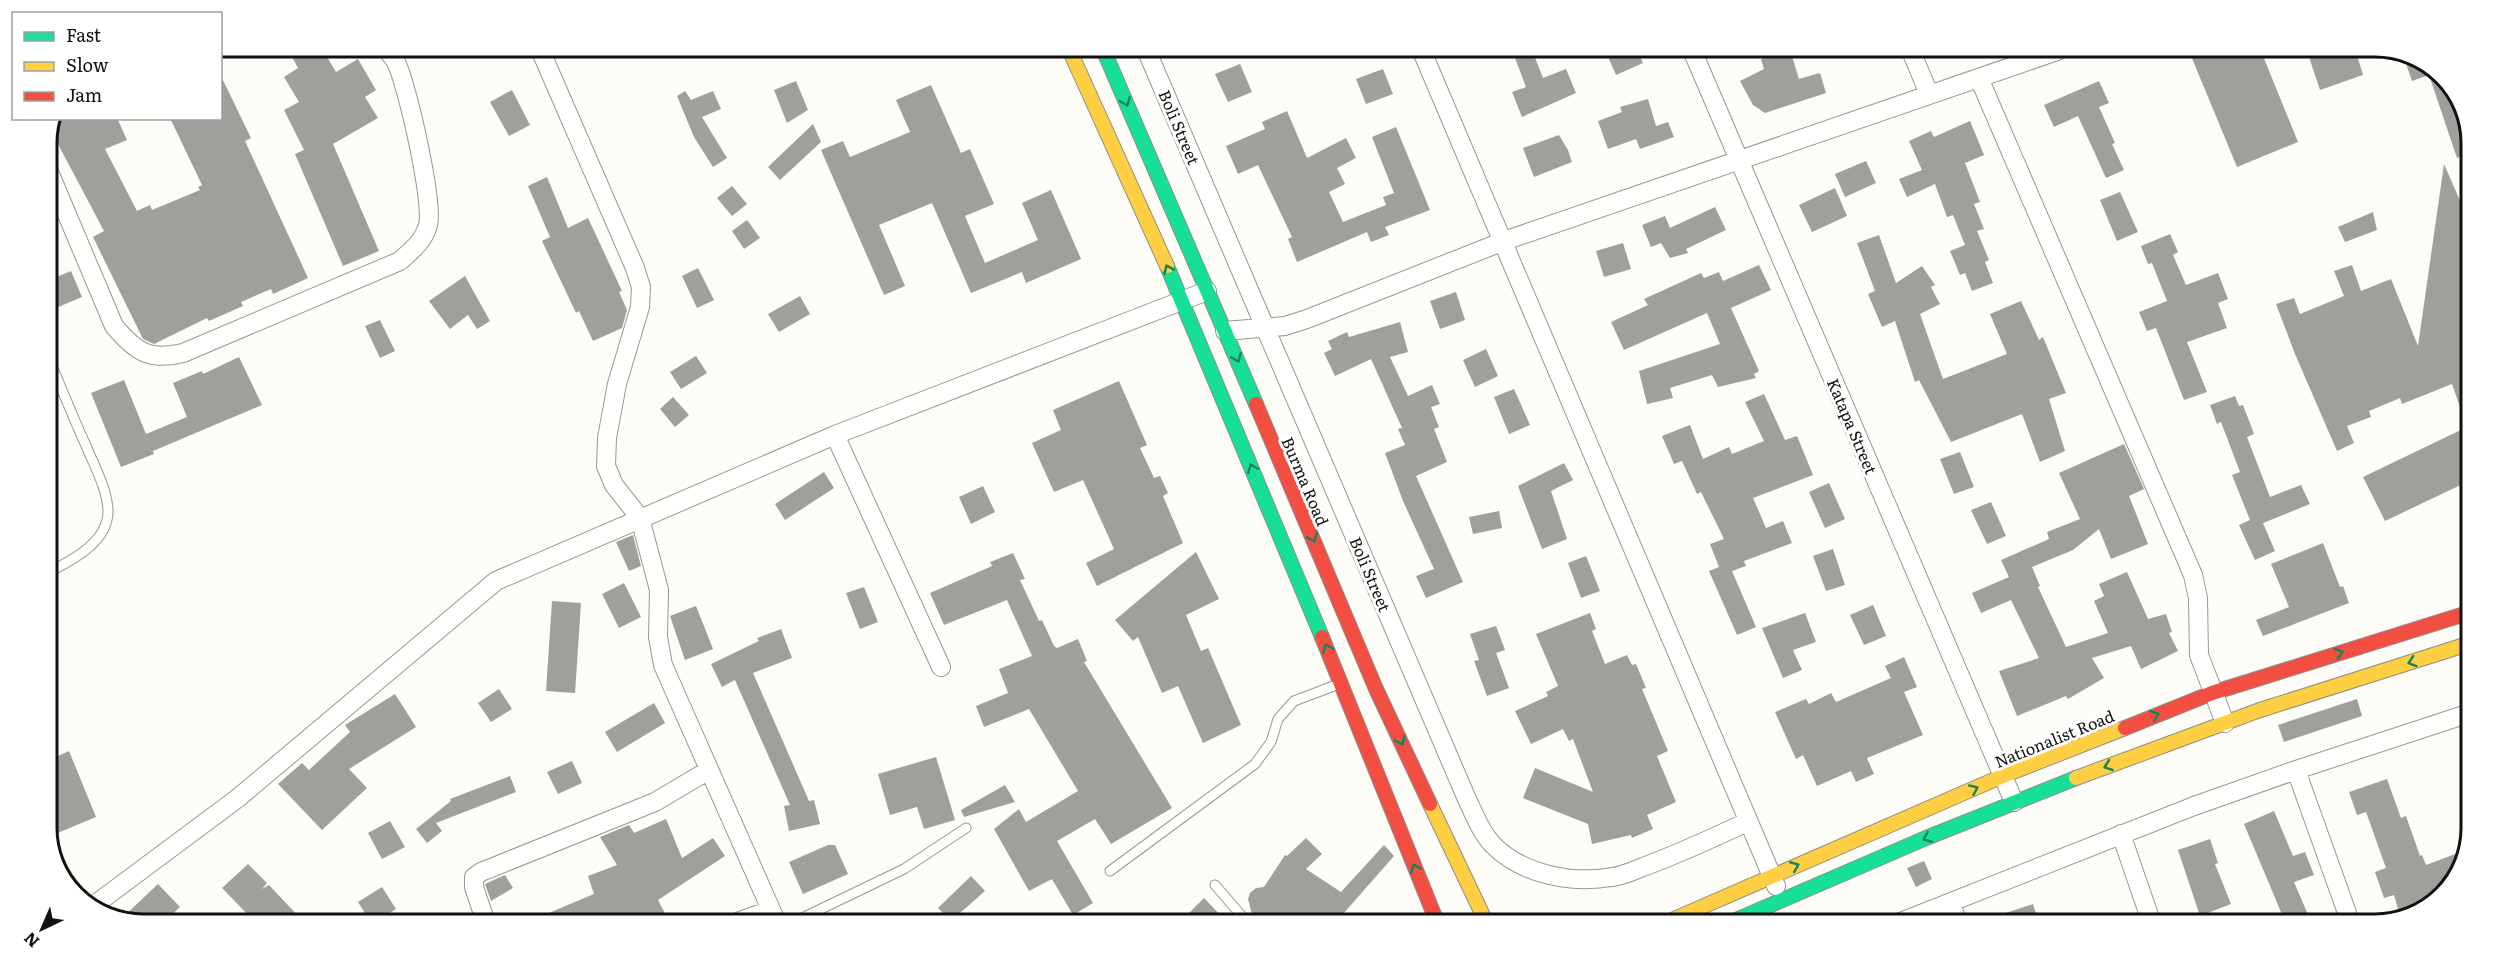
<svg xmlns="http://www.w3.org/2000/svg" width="2518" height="971" font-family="Literata,serif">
<rect width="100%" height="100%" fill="#fdfcf7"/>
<!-- building -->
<path fill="#a19f9c" d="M310,47H321L336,72L358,59L376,90L365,97L378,118L333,144L379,251L343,266L295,154L304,150L284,110L299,102L284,77L298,68L292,57Z
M1512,50H1532L1543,78L1566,69L1576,93L1522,117L1512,92L1526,87Z
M1605,50H1637L1643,63L1616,75Z
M1787,50H1790L1799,79L1820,73L1826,93L1765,113L1753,105L1740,81L1764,69L1761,59Z
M2189,51H2261L2298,142L2237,167Z
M2307,51L2356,52L2363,75L2320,90Z
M2402,52H2407L2452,84L2471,136V153L2457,158L2429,75L2412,81Z
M1240,64L1252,92L1228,102L1215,74Z
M1383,69L1393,94L1366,104L1356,79Z
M220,74L251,138L245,141L308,278L273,294L271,289L241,302L243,306L209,321L207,318L154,344L143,339L93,237L104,231L50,129L55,118H117L127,140L105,149L137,211L150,205L152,210L200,190L198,187L202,185L170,118H220Z
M796,81L808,110L787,123L774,90Z
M2099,81L2109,103L2099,107L2115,143L2112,144L2124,170L2106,178L2078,116L2054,127L2044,105Z
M931,85L961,153L970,149L994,204L965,216L985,263L1038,240L1022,203L1051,190L1081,259L1026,283L1022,272L971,293L932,203L879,225L905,286L884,295L821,150L843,141L850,157L910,132L896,100Z
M512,90L530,125L509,136L490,102Z
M685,91L691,100L713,91L721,109L702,117L727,158L713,167L694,137L677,96Z
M1648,99L1656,126L1668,122L1674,137L1640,149L1636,139L1608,149L1598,121L1622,112L1620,107Z
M1287,111L1307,158L1346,138L1356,158L1337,168L1345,184L1329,192L1343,222L1386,205L1383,197L1394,193L1372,137L1396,127L1430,210L1385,227L1389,235L1371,242L1367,232L1297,262L1288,239L1292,237L1258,165L1238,174L1226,146L1265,129L1262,122Z
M1970,121L1984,155L1965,163L1980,202L1974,204L1984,229L1977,231L1989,260L1985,262L1993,283L1972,291L1965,273L1960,275L1950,251L1965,245L1953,215L1947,217L1935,184L1907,197L1899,179L1922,170L1909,141L1931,131L1934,137Z
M813,124L821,142L780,180L768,167Z
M1559,135L1568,150L1572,162L1534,177L1523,148Z
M1866,161L1876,183L1845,197L1835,174Z
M2444,164L2461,203L2471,199L2469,481L2385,521L2363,477L2467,427L2452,384L2402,404L2400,398L2369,411L2371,417L2347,426L2354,443L2337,451L2295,354L2276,304L2294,298L2300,314L2344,296L2334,271L2352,265L2361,291L2391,279L2418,346Z
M547,177L568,228L588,218L622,291L619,292L627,310L622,328L593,341L579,311L576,313L542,241L550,237L528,186Z
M732,186L747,204L732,216L717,198Z
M1835,188L1847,216L1812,232L1799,205Z
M2120,192L2138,232L2117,241L2100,200Z
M1715,207L1726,230L1686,249L1688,253L1670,258L1661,243L1651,247L1642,225L1665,216L1670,228Z
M2373,212L2377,230L2345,242L2338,227Z
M747,220L760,238L744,249L732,231Z
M2170,234L2178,252L2173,255L2186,285L2218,273L2228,299L2218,303L2227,328L2187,342L2207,392L2184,400L2156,328L2147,331L2139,312L2167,301L2152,263L2148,264L2141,246Z
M1879,235L1896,283L1922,266L1935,285L1931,287L1940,304L1920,314L1943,379L2007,354L1990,314L2021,301L2039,340L2043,337L2066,393L2049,399L2065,451L2040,462L2022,414L1951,442L1919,380L1915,382L1895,321L1882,327L1868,294L1875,291L1857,243Z
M1623,243L1631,269L1604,277L1596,251Z
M1759,265L1771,290L1731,308L1759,371L1754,374L1756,378L1718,387L1712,375L1670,388L1673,398L1647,404L1639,371L1720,344L1707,313L1624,350L1611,322L1648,305L1644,299L1701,273L1704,278L1719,272L1723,281Z
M698,268L714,300L697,308L682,276Z
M71,271L82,297L56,308L47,281Z
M465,276L490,321L477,329L468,315L450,329L429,301Z
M1456,292L1465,320L1440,329L1430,301Z
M800,296L810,314L779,332L768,314Z
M380,320L395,351L380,358L365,326Z
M1400,322L1408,352L1390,357L1408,396L1432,385L1440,404L1431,407L1439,427L1434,429L1447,462L1416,476L1463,582L1426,598L1416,576L1434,569L1403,501L1385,453L1405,445L1398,429L1402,428L1371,359L1335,376L1324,353L1332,349L1328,341L1347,332L1349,337Z
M1486,349L1498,376L1475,387L1463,360Z
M696,356L707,373L681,389L670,372Z
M239,357L262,405L153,451L154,454L121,467L91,393L124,380L146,434L187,417L173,383L202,371L203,374Z
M1119,381L1147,445L1140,448L1154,478L1160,476L1168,493L1163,496L1183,543L1097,586L1086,563L1114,549L1083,480L1054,492L1032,443L1061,430L1053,410Z
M1514,389L1530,425L1509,434L1494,397Z
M1764,394L1785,440L1797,436L1813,475L1753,498L1766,528L1783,521L1792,543L1744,561L1746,566L1732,571L1756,627L1737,635L1709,571L1719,567L1710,544L1724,539L1701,492L1697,494L1682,461L1674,464L1662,436L1690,425L1703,459L1729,447L1732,454L1764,441L1745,402Z
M2235,396L2239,406L2243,405L2254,434L2247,437L2270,497L2301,485L2310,504L2263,523L2275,551L2255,560L2239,525L2250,520L2232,475L2240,472L2221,422L2217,424L2210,405Z
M673,397L689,415L675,427L660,409Z
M2124,444L2144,489L2129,496L2148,544L2111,559L2099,529L2073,550L2032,567L2040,586L2038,587L2066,647L2108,633L2094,601L2104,596L2099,584L2127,572L2148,619L2166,614L2172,632L2169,633L2178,651L2141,669L2131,646L2092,658L2104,678L2068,699L2066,696L2017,716L1999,671L2039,658L2011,600L1981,613L1972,593L2009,577L2001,560L2049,539L2047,532L2080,519L2059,473Z
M1960,452L1974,487L1954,494L1940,459Z
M1564,463L1573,480L1551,491L1567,539L1542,549L1518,486Z
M824,472L834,488L785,520L775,504Z
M1829,483L1845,519L1825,528L1809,492Z
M983,486L995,512L971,524L959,497Z
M1991,502L2006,536L1987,544L1971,510Z
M1499,511L1502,528L1473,534L1469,517Z
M633,535L641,566L629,571L616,542Z
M2323,543L2340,587L2343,586L2349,603L2263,636L2256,620L2289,607L2271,564Z
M1833,549L1845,585L1826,591L1813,556Z
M1196,552L1219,599L1186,615L1201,651L1208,648L1241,725L1203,743L1178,686L1162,693L1138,637L1133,641L1115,620Z
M1013,553L1025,579L1020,580L1039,621L1042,620L1054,646L1057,648L1078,639L1087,661L1084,662L1172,808L1111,844L1095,819L1057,841L1093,903L1073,915L1052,879L1029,891L994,829L1019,809L1026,822L1078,791L1029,709L984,727L976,706L1008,693L999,669L1032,656L1007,600L944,625L930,593L992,566L990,562Z
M1586,556L1600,591L1581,598L1568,563Z
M624,583L641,617L619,628L602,594Z
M864,587L878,622L860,629L846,593Z
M552,601L581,603L575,693L546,691Z
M1873,605L1886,636L1864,645L1850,615Z
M696,606L713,649L685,660L670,616Z
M1590,613L1596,629L1592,631L1605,664L1627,655L1632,665L1636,664L1646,688L1642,689L1668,751L1657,756L1676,802L1647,815L1653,829L1632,838L1631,835L1592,844L1588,824L1523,798L1535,768L1593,792L1573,739L1569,741L1563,729L1531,744L1515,711L1548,696L1546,692L1558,686L1536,634Z
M1805,613L1816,642L1793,650L1802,670L1783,678L1762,628Z
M1496,626L1505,650L1496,653L1509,688L1487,696L1474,661L1479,660L1470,634Z
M781,629L792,658L753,673L809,801L814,800L820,824L789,831L784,806L790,805L735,680L722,687L711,664L759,641L757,638Z
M1904,657L1917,687L1904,692L1923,735L1867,758L1874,774L1856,782L1851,771L1817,786L1803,755L1796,759L1775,712L1806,699L1809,704L1831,693L1836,702L1891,678L1885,666Z
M499,689L512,709L491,722L478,703Z
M395,694L416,727L349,769L367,788L322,830L278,784L302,763L309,770L350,732L345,725Z
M2357,699L2362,716L2284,742L2278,725Z
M654,703L665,723L617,752L605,732Z
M69,751L96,817L48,837L47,761Z
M936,757L955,820L924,829L917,807L890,815L878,774Z
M572,761L582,783L558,794L547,772Z
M510,776L516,792L436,823L442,831L427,843L416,829L451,801L450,799Z
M2387,779L2401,818L2406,816L2420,856L2422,855L2426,865L2466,850V860L2434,905L2400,916L2394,895L2384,898L2375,872L2386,868L2366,812L2357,815L2349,792Z
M1005,785L1015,802L964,817L961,810Z
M2274,811L2293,856L2305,852L2314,875L2294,882L2312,924H2286L2244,824Z
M666,819L682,858L713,838L725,856L658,900L669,921L532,920L594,894L588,876L617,865L600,837L629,825L634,833Z
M390,821L405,847L382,859L368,833Z
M1306,838L1322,854L1306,869L1341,892L1384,845L1394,856L1336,922H1254L1248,899L1250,893L1256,888L1264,887L1285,855L1287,856Z
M2210,839L2218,863L2215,864L2231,904L2200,916L2178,850Z
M828,845H835L848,874L803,894L789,862Z
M1924,861L1932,879L1916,887L1907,868Z
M248,864L267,883L262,889L269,885L302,920H253L222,888Z
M505,875L513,888L491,901L485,884Z
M971,876L985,891L951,921L938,908Z
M158,884L180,907L167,919H121Z
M382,887L396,909L378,920H369L358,902Z
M1204,898L1227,922H1180Z
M2033,904L2039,924H1984V920Z"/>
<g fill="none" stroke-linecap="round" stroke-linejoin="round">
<defs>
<path id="lane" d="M47,354C60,385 73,417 87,448C95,467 107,489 108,510C109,542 71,561 47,573
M1110,871L1255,764L1271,742L1278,719L1294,701L1339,684
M1215,885L1247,922
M796,921L904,869L966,828"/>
<path id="street" d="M539,47L635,268L641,287L640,307L617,384L607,438L606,466L614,485L640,518L659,590L658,637L663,665L776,921
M1146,49L1466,797C1474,814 1481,832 1493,845C1523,875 1572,884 1612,877C1622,876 1633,871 1643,867C1678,854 1713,838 1747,822
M1421,49L1776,886
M1692,50L2014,802
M1911,51L1929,94
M1979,78L2193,575L2198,598L2199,655L2225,723
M47,167L114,326C136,352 149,361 183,353L400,261C412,250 424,241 428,225C434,203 407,84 396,62C393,57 388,52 385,47
M1225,331L1285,326L1307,319L1504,241L2057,51
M835,435L941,667
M2296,770L2351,924
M2121,834L2152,924
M1951,903L1958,924
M93,906L238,798L496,581L835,435L1207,291
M485,920L474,887V877L481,872L655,802L709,770
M740,921L771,910
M1898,923L2194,806L2296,770L2467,714"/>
<path id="fast" d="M1103,49L1256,404
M1167,266L1322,637
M1729,923L1926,838L2076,778"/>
<path id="slow" d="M1069,49L1167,266
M2076,778L2260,710L2468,644
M1430,804L1486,922
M1665,923L2005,775L2125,728"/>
<path id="jam" d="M1256,404L1376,689L1430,804
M1322,637L1437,922
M2125,728L2212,693L2468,613"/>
</defs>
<!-- lane casing -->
<use href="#lane" stroke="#979795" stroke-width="11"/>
<!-- street casing -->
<use href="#street" stroke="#979795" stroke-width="20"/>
<!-- fast casing -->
<use href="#fast" stroke="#8e8d8b" stroke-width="16"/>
<!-- slow casing -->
<use href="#slow" stroke="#8e8d8b" stroke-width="16"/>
<!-- jam casing -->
<use href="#jam" stroke="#8e8d8b" stroke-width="16"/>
<!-- lane -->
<use href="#lane" stroke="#fffffe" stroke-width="9"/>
<!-- street -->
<use href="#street" stroke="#fffffe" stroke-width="18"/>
<!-- fast -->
<use href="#fast" stroke="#16e098" stroke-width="14"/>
<!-- slow -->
<use href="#slow" stroke="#ffcf43" stroke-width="14"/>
<!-- jam -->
<use href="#jam" stroke="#f24e42" stroke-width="14"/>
</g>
<!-- one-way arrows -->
<defs><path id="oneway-chevron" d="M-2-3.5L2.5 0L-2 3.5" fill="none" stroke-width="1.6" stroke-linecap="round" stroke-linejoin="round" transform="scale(1.5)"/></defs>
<g stroke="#14835b">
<use href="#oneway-chevron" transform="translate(1126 102) rotate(67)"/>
<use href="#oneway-chevron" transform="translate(1168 269) rotate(-114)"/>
<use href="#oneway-chevron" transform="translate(1237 358) rotate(67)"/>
<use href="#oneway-chevron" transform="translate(1252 468) rotate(-113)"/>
<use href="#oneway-chevron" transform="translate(1313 538) rotate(67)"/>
<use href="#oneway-chevron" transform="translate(1327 648) rotate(-113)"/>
<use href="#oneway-chevron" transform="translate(2339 653) rotate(-17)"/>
<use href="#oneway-chevron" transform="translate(2412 662) rotate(162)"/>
<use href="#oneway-chevron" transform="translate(2155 715) rotate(-21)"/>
<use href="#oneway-chevron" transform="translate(1401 741) rotate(65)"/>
<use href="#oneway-chevron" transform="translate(2108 766) rotate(160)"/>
<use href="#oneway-chevron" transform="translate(1974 789) rotate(-24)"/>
<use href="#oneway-chevron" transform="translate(1927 838) rotate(157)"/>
<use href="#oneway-chevron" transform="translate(1795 866) rotate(-22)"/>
<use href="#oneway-chevron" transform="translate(1415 868) rotate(-112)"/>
</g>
<g text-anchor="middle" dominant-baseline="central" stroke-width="6" stroke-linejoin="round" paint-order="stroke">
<!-- street labels -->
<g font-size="16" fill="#111" stroke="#fff">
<text transform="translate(1180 127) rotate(67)">Boli Street</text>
<text transform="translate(1853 426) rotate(67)">Katapa Street</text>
<text transform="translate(1306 481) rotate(67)">Burma Road</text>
<text transform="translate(1371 574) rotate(67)">Boli Street</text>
<text transform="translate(2054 738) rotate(-22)">Nationalist Road</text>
</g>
</g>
<!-- crop -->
<path d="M0 0H2518V971H0ZM143 57H2375A86 86 0 0 1 2461 143V828A86 86 0 0 1 2375 914H143A86 86 0 0 1 57 828V143A86 86 0 0 1 143 57Z" fill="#fff" fill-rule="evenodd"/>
<path fill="none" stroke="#111" stroke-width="3" d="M143 57H2375A86 86 0 0 1 2461 143V828A86 86 0 0 1 2375 914H143A86 86 0 0 1 57 828V143A86 86 0 0 1 143 57Z"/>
<!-- legend -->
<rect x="12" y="12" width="210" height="108" fill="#ffffff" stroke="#a0a0a0" stroke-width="1.5"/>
<rect x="24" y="32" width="30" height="9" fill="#16e098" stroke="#a0a0a0" stroke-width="1.5"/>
<text x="66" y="42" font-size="18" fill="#111111">Fast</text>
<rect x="24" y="62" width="30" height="9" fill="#ffcf43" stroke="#a0a0a0" stroke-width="1.5"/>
<text x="66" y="72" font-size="18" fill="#111111">Slow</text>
<rect x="24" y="92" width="30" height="9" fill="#f24e42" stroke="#a0a0a0" stroke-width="1.5"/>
<text x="66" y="102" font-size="18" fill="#111111">Jam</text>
<!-- north arrow -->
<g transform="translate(42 929) rotate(224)" stroke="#ffffff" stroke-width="4.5" paint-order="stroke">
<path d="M0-4.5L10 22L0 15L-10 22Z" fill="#111111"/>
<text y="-9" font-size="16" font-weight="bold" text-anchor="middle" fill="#111111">N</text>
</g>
</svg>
